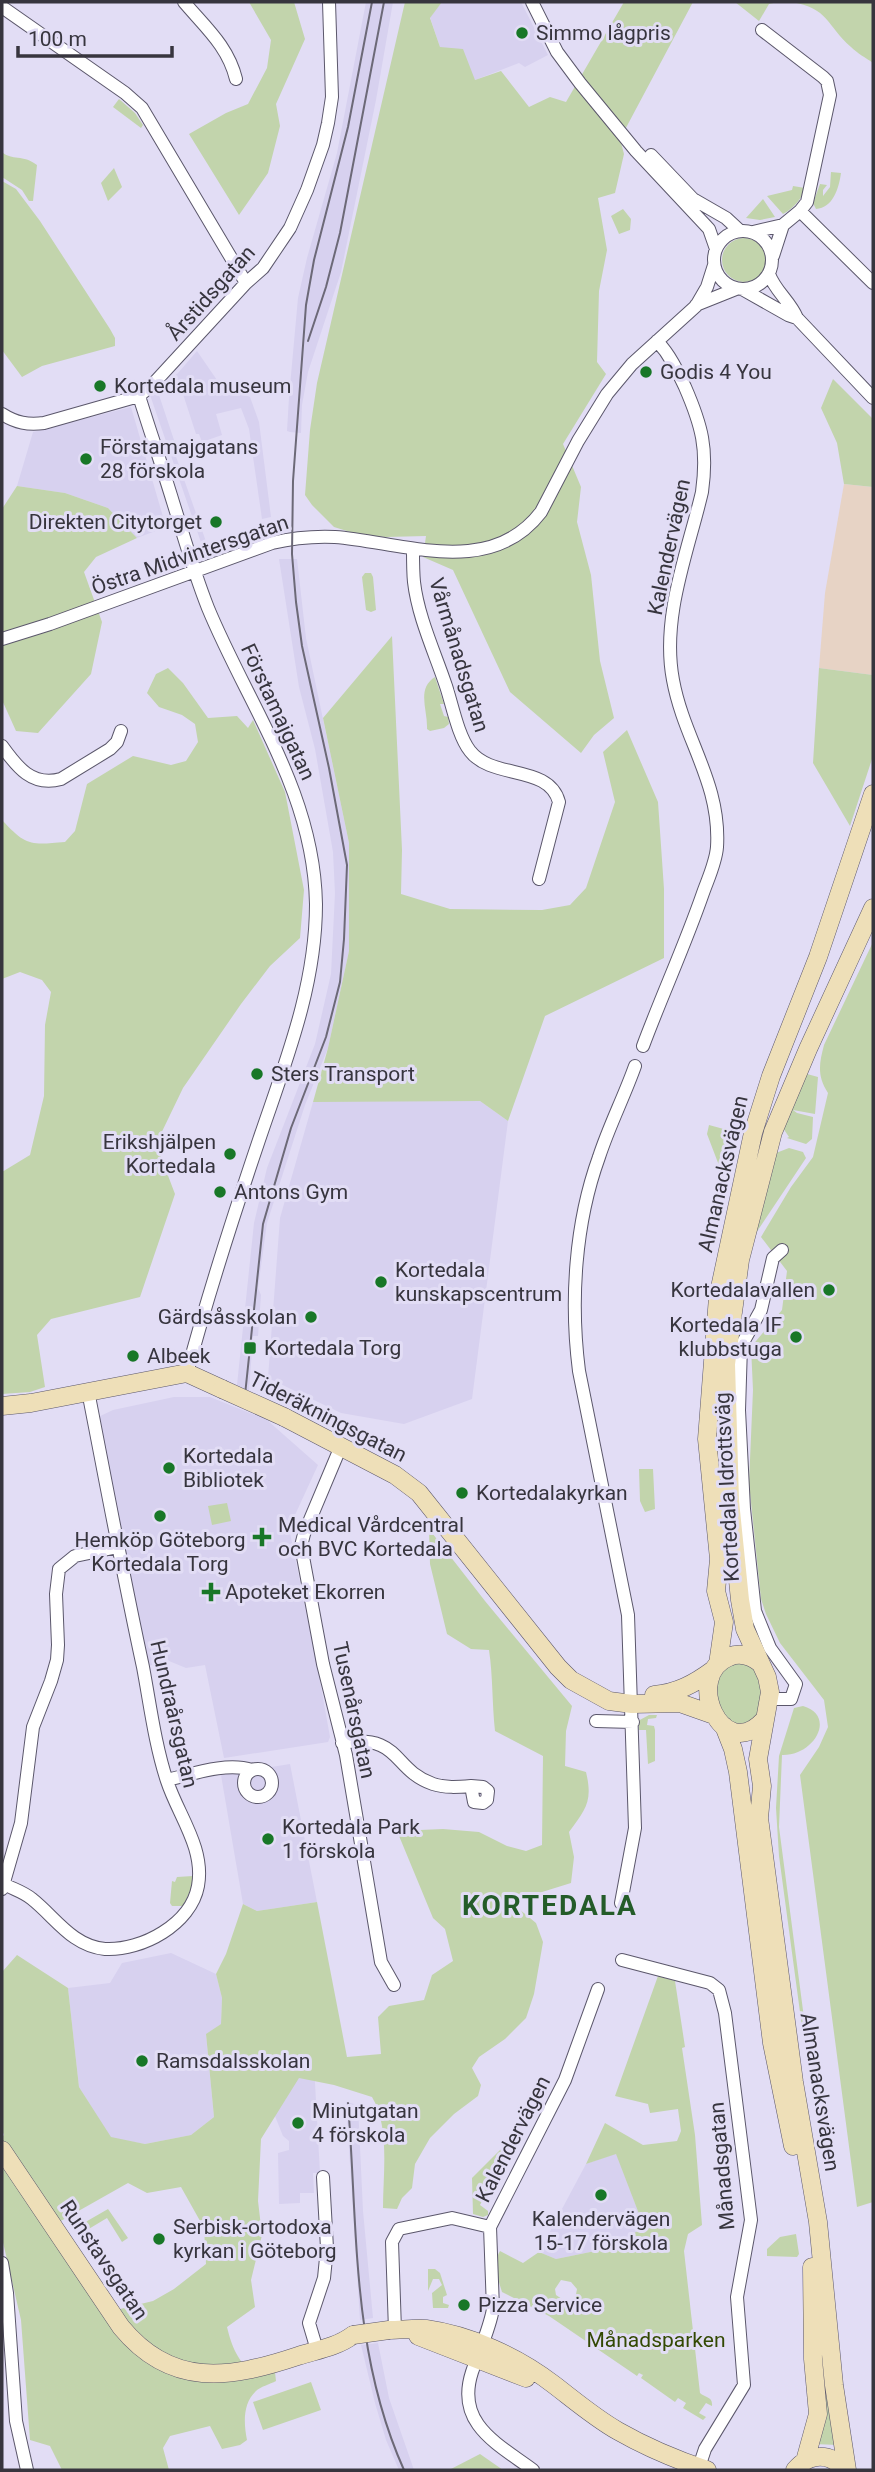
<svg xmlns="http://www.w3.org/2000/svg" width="875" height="2472" font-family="Roboto,sans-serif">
<rect width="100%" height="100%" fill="#e2ddf5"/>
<!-- built -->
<path fill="#d7d1ef" d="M366,2H393L376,100L341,272L308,372L302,405L301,433L290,432L287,431L289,397L298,298L307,258L337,153Z
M442,2H521L548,55L525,67L519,63L475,80L440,47L430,17Z
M197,351L219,383L250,397L259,422L271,517L262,519L249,429L241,408L216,414L222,435L202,442L199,434H196L181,388L159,395L177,449L174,451L209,550L217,552L220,556L210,558L205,554L150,395L178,373Z
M131,407L166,527L137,538L108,508L65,493L17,486L33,432Z
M279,559H297L306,638L349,843V951L328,1048L305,1105L267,1223L258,1288L261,1295L258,1336H253L249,1391L237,1385L254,1223L267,1168L315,1044L331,974L335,893L333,852L315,749L299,687Z
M336,1100L480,1101L508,1121L472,1399L404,1424L341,1413L268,1378L280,1218L313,1102Z
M174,1397H210L267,1420L318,1465L289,1528L318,1670L330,1737L328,1742L224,1758L205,1665L186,1668L169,1661L148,1666L96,1418L113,1410Z
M290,1764L317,1902L257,1911L243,1904L221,1775Z
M171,1953L216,1974L222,1998L221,2024L206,2035L214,2117L191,2135L145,2144L111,2138L79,2087L68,1988L110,1983L122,1963Z
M314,2065L320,2173H313L314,2193H300V2203L279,2204L278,2153L289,2150V2141L283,2136L273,2111L286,2099L287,2085Z
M346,2102L358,2105L363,2211L373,2318L360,2320Z
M616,2153L644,2227L610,2248L556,2259L539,2252L586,2164Z
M378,2343L389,2398L414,2470H399L386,2440L375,2403L361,2345Z"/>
<!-- industrial -->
<path fill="#e7d3c5" d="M844,484L873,487V675L819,668L825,593Z"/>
<!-- green -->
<path fill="#c2d4ac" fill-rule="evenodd" d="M249,2H294L305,39L276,104L280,126L268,173L239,215L189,134L226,113L248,104L267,68L271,40Z
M405,2H442L430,18L440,47L463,49L475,80L501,71L529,107L550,97L566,102L624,2H693L620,139L624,154L615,193L598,198L607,250L599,291L597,362L606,374L563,444L581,487L577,522L591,575L600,661L614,718L594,735L581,753L510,692L453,570L423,557L426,536L386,537L360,535L334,527L312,505L305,495L310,430L317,383Z
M735,2H778L769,4L759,21Z
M791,2H873V63C866,58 857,53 851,47C826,25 829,8 791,2Z
M119,99L135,113L143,125L141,128L113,107Z
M2,152C12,161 23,154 37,165L33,201H29L22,190L2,177Z
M114,168L122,187L108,201L101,183Z
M831,172L841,173C839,188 833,208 816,209L813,203L820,184L827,185L823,190V196L830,187Z
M2,181L16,189L40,221L110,329L115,338V346L42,366L22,377L2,350Z
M793,186L805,188C801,200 794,208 783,214L767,196L792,190Z
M763,199L775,217L760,220L746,218Z
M623,209L631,219L630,230L619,234L611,216Z
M722 260a22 22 0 1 1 44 0a22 22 0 1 1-44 0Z
M833,379L873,419V487L844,484L837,443L821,408Z
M17,486L65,493L108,508L137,538L96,557L84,572L102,622L91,674L38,733L16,731L2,700V509Z
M365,573H371L373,577L376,610L371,612L366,610L362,577Z
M392,636L402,850L401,894L450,909L542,910L570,905L586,888L615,802L603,752L627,730L658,802L664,889V958L545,1016L508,1121L480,1101L313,1102L328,1048L349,951V843L323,718Z
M168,668L183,683L208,718L237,716L248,728L253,720L285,792L304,890L300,938L270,966L241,1004L183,1088L156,1144L175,1194L140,1297L51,1319L37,1335L45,1387L30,1392L2,1394V1172L30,1155L44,1096L45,1025L51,992L42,980L20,972L2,979V820C26,846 30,845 65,842L75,831L87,784L133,756L171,765L186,761L198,742L195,724L182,715L159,707L147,693L156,674Z
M819,668L873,675V756L850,826L813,763Z
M435,677L444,704H440L444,716L448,717L449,724L444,728L430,731L427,729C428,710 416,689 435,677Z
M873,942V2202L857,2207L800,1775L819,1747L828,1727L824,1700L780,1643L766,1614L761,1599L749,1483L753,1390L751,1347L782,1310L787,1271L761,1237L791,1187L813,1157L828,1093C817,1076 819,1064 824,1045Z
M807,1074L818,1077L815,1114L793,1110L797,1113L813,1117L812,1139L806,1144L787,1138L789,1137L783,1128Z
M709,1125L731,1131L736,1144L724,1193L720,1168L707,1134Z
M789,1148L803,1152L806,1158L754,1236L776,1153Z
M639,1469H653L655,1509L645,1512L640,1501Z
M227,1503L231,1521L212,1525L208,1506Z
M429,1529L485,1601L572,1706L566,1731L565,1766L586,1772C593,1801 586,1809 569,1832L574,1857L571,1883L526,1897L513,1904L536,1923L543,1942L534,1994L526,2018L505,2039L479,2057L472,2068L481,2085L478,2096L454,2114L430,2138L415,2164L412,2188L402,2198L397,2209L383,2208C383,2173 390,2127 372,2097L334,2085L299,2078L261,2139L258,2201L262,2235L251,2280L255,2307L227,2327C232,2348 238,2360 253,2375L275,2372L276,2381C270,2384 260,2387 256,2391C242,2404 244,2425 247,2440L240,2445L222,2449L210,2426L170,2436L163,2448L169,2470H62L50,2446L30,2440L21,2320L2,2238V2137L4,2135L2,2130V1972L17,1955L68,1988L79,2087L111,2137L145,2144L191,2135L214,2117L206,2034L221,2024L222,1998L216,1974L226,1954L243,1904L257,1911L317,1902L347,2057L381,2054L378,2017L389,2006L424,2000L432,1975L453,1961L445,1929L433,1918L397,1831L443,1829L479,1832L507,1846L526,1851L542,1845L543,1756L495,1731C492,1703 493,1677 489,1650L471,1649L447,1634L430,1564ZM128,2183L147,2193L181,2187L204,2228L206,2264L174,2289L153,2301L120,2309L59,2222Z
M732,1662L751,1665L757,1672L764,1694L755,1721L734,1726L719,1710L716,1683L718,1674Z
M803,1706C837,1716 814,1756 782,1755L779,1827L812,2079H809L779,1856L776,1808L779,1756L794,1708Z
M649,1715H657L656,1718L648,1719L647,1725L654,1726L655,1730V1761L648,1764L646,1730H639L638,1721Z
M193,1876L191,1889L183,1906H172L170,1903L172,1881L175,1882L177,1877Z
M658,1976L675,1981L685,2047L682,2048L695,2135L702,2225L688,2234L684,2251L700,2393C705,2398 713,2396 712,2406L706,2403L699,2413L706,2417L703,2420L683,2408L686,2403L678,2398L675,2402L641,2378L643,2375L639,2373L637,2376L549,2316L502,2292C498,2280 493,2261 500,2251L523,2263L539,2252L556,2259L610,2248L644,2227L616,2154L586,2164L605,2123L643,2145L677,2141L681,2131L678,2109L650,2113L648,2104L615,2096ZM561,2280L571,2282L577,2289L575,2300L565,2301L556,2295L555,2289Z
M513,2142L480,2205L488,2211V2215L483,2217L473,2214L472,2178L500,2150Z
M108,2209L128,2238L122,2242L107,2218L87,2230L83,2229L82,2224Z
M796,2234L799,2254L797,2257L767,2256V2249L780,2237Z
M428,2269H435L440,2273L447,2295L443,2297V2303L449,2305L448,2308H433L432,2293L442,2285L439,2279H433L428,2291Z
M818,2309L837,2445L815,2444Z
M311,2382L321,2410L263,2430L253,2402Z
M480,2454L503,2470H449Z"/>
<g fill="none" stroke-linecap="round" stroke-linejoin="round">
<defs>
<path id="street" d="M184,2C205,27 228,46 236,79
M532,2L557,52L580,83L636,151L709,229L716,249
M2,7L125,93L142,108L246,283
M762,30L823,77L827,81L830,95L807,202L800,211L783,225L773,256
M651,155L693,199L726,218L740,231
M800,211L873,283
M714 260a29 29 0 1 1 58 0a29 29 0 1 1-58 0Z
M753,232L783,225
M769,274C775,291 790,301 797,318L873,398
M742,289L788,315L797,318
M696,305L736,289
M139,396C150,431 162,466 173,502C184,537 194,573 208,608C249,707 314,792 316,904C316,987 285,1063 259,1140C233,1217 208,1294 187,1373
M2,414C16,423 28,425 44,423L139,396L154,383L246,283L263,268L290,228L307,190L323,145L328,123L332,97L329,2
M413,550C413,561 413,572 414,582C418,617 435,653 446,686C452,704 458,736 470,751C492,780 549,764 559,802L539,879
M2,639L50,624L272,543C293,538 313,536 335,537C402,542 490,579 541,512L578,441L607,394L632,364L696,306L707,287L714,265
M2,746C17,767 32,787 61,779L110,749L117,742L121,731
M643,1046C662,995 685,945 703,893C708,879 716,862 717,847C721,783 684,740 673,680C661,617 688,552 702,492C708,449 702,426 685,387C677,370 670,355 657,341
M341,1446L304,1534L301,1546L323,1664L346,1755L381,1962L394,1985
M771,1699H791L796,1684L770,1648L755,1611L744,1509L739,1410L741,1346L761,1310L773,1258L782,1250
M596,1721L633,1722
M342,1743C402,1734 391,1769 433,1784C445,1788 458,1787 471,1786L474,1802L483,1803L487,1800L488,1791L483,1787L471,1786
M244 1783a14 14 0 1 1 28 0a14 14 0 1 1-28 0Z
M167,1780C193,1774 226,1762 252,1770
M4,1884C13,1889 24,1892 32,1899C55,1917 72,1946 105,1949C142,1951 191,1924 198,1886C205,1848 178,1815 167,1781C155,1745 150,1704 143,1667C123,1575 106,1483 88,1391
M2,1889L21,1823L33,1727L51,1681L57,1660L58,1645L56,1594L59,1569L75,1556L118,1547
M621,1903L635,1828L628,1615L579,1371C570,1301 575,1223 599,1157C609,1126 624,1097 635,1066
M622,1960L710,1983L719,1990L725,2013L751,2220L737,2297L744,2385L705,2449L698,2470
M2,2263L7,2293L16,2421L27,2470
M395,2330L392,2242L399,2229L452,2218L490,2227
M317,2350L309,2323L324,2278L327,2248L323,2177
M533,2470C498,2444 455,2424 472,2372C479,2351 489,2331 493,2309L490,2227L565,2080L598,1989"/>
<path id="secondary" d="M2,1406L31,1403L187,1373L222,1389
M284,1417L395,1475L419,1493L558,1667L571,1680L609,1701L632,1704L680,1703L714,1715
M760,1663C751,1656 740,1652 729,1657C683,1675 722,1766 764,1720
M718,1664L724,1622L716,1591L719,1559L707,1439L718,1297L753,1133L771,1076L818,957L873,794
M654,1695C677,1693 694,1684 713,1670
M724,1726L733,1749L738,1772L772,2043L793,2146
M2,2150L121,2327C171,2388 229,2379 298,2356C317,2350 337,2347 353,2335
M389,2330C401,2330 414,2328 426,2329C470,2335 518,2357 553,2384C574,2400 595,2418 618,2431C646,2447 677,2460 707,2470
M418,2336L526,2378
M805,2461L818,2414L813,2359L812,2267
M795,2470C809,2453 831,2452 844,2470
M847,2470L834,2385L818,2222L794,2082L759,1818L762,1786L758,1759L770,1692L767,1677L745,1629L740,1600L730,1501L726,1364L740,1260L773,1132L808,1049L873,908"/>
</defs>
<!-- street casing -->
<use href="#street" stroke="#5b576b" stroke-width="14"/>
<!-- secondary casing -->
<use href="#secondary" stroke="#5b576b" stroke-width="19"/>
<!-- street -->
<use href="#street" stroke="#fff" stroke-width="12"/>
<!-- secondary -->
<use href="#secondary" stroke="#eedfb8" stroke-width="18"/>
<!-- tram -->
<path stroke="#6c6977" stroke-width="2" d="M308,341L326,287L340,233L384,2
M245,1395L263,1224L291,1128L326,1037L340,982L344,939L347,865L329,768L302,646L296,602L292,554L293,481L306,305L314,260L348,127L372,2
M348,2103C358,2229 351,2352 404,2470"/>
<defs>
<path id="secondary-bridge" d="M222,1389L284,1417
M353,2335L389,2330"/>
</defs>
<!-- secondary-bridge casing -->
<use href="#secondary-bridge" stroke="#5b576b" stroke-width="19" stroke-linecap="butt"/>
<!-- secondary-bridge -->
<use href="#secondary-bridge" stroke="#eedfb8" stroke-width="18"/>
</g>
<!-- markers -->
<g fill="#187727" stroke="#e2ddf5" stroke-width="2.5">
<circle cx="522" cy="33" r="7"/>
<circle cx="646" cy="372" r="7"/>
<circle cx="100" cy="386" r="7"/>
<circle cx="86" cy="459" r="7"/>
<circle cx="216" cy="522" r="7"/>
<circle cx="257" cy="1074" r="7"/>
<circle cx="230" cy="1154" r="7"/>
<circle cx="220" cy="1192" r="7"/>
<circle cx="381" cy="1282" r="7"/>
<circle cx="829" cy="1290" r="7"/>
<circle cx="311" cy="1317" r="7"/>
<circle cx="796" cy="1337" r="7"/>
<rect x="243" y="1341" width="14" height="14" rx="3.5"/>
<circle cx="133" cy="1356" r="7"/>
<circle cx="169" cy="1468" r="7"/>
<circle cx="462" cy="1493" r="7"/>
<circle cx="160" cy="1516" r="7"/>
<path d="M258.5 1526.5h7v7h7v7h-7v7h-7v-7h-7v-7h7z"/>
<path d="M207.5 1581.5h7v7h7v7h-7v7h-7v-7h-7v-7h7z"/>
<circle cx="268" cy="1839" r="7"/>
<circle cx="142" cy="2061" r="7"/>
<circle cx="298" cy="2123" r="7"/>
<circle cx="601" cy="2195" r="7"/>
<circle cx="159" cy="2239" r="7"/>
<circle cx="464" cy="2305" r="7"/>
</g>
<g text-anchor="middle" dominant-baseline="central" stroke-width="6" stroke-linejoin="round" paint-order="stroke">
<!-- poi labels -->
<g font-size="21" fill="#37353e" stroke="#e2ddf5" text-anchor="start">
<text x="536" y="33">Simmo lågpris</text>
<text x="660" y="372">Godis 4 You</text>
<text x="114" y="386">Kortedala museum</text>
<text x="100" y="447">Förstamajgatans<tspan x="100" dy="24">28 förskola</tspan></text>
<text x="202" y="522" text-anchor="end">Direkten Citytorget</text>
<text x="271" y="1074">Sters Transport</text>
<text x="216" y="1142" text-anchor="end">Erikshjälpen<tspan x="216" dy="24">Kortedala</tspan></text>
<text x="234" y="1192">Antons Gym</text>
<text x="395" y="1270">Kortedala<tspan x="395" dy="24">kunskapscentrum</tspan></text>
<text x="815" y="1290" text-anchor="end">Kortedalavallen</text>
<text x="297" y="1317" text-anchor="end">Gärdsåsskolan</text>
<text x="782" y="1325" text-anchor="end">Kortedala IF<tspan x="782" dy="24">klubbstuga</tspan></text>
<text x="264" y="1348">Kortedala Torg</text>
<text x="147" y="1356">Albeek</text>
<text x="183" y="1456">Kortedala<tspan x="183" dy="24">Bibliotek</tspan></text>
<text x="476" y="1493">Kortedalakyrkan</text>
<text x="278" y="1525">Medical Vårdcentral<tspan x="278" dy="24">och BVC Kortedala</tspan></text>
<text x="160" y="1540" text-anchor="middle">Hemköp Göteborg<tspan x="160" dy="24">Kortedala Torg</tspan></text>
<text x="225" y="1592">Apoteket Ekorren</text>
<text x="282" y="1827">Kortedala Park<tspan x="282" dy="24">1 förskola</tspan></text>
<text x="156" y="2061">Ramsdalsskolan</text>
<text x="312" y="2111">Minutgatan<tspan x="312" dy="24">4 förskola</tspan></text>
<text x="601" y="2219" text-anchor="middle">Kalendervägen<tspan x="601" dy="24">15-17 förskola</tspan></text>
<text x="173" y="2227">Serbisk-ortodoxa<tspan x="173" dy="24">kyrkan i Göteborg</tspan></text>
<text x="478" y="2305">Pizza Service</text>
</g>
<!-- street labels -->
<g font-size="21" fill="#37353e" stroke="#e2ddf5">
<text transform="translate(211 293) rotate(-48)">Årstidsgatan</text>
<text transform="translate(669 547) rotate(-78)">Kalendervägen</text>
<text transform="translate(190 555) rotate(-19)">Östra Midvintersgatan</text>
<text transform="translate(459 655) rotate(73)">Vårmånadsgatan</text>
<text transform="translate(278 712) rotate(65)">Förstamajgatan</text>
<text transform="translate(723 1174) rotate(-77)">Almanacksvägen</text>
<text transform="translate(328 1417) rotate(27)">Tideräkningsgatan</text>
<text transform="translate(727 1487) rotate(-93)">Kortedala Idrottsväg</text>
<text transform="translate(354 1710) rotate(78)">Tusenårsgatan</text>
<text transform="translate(174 1714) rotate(77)">Hundraårsgatan</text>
<text transform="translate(820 2092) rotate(81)">Almanacksvägen</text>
<text transform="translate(513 2139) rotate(-63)">Kalendervägen</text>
<text transform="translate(722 2166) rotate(-95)">Månadsgatan</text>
<text transform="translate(104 2260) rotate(56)">Runstavsgatan</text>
</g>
<!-- park labels -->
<g font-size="21" fill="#334903" stroke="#e2ddf5">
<text x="656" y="2340">Månadsparken</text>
</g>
<!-- district labels -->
<g font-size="28" font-weight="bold" letter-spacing="2" fill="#245c29" stroke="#e2ddf5">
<text x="550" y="1905">KORTEDALA</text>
</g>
</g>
<!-- border -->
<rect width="875" height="2472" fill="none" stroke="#37353e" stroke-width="7"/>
<!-- scale -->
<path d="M18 46v10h154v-10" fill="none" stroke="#37353e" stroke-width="3.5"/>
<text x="28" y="46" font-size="21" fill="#37353e" stroke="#e2ddf5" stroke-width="5" paint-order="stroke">100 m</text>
</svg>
